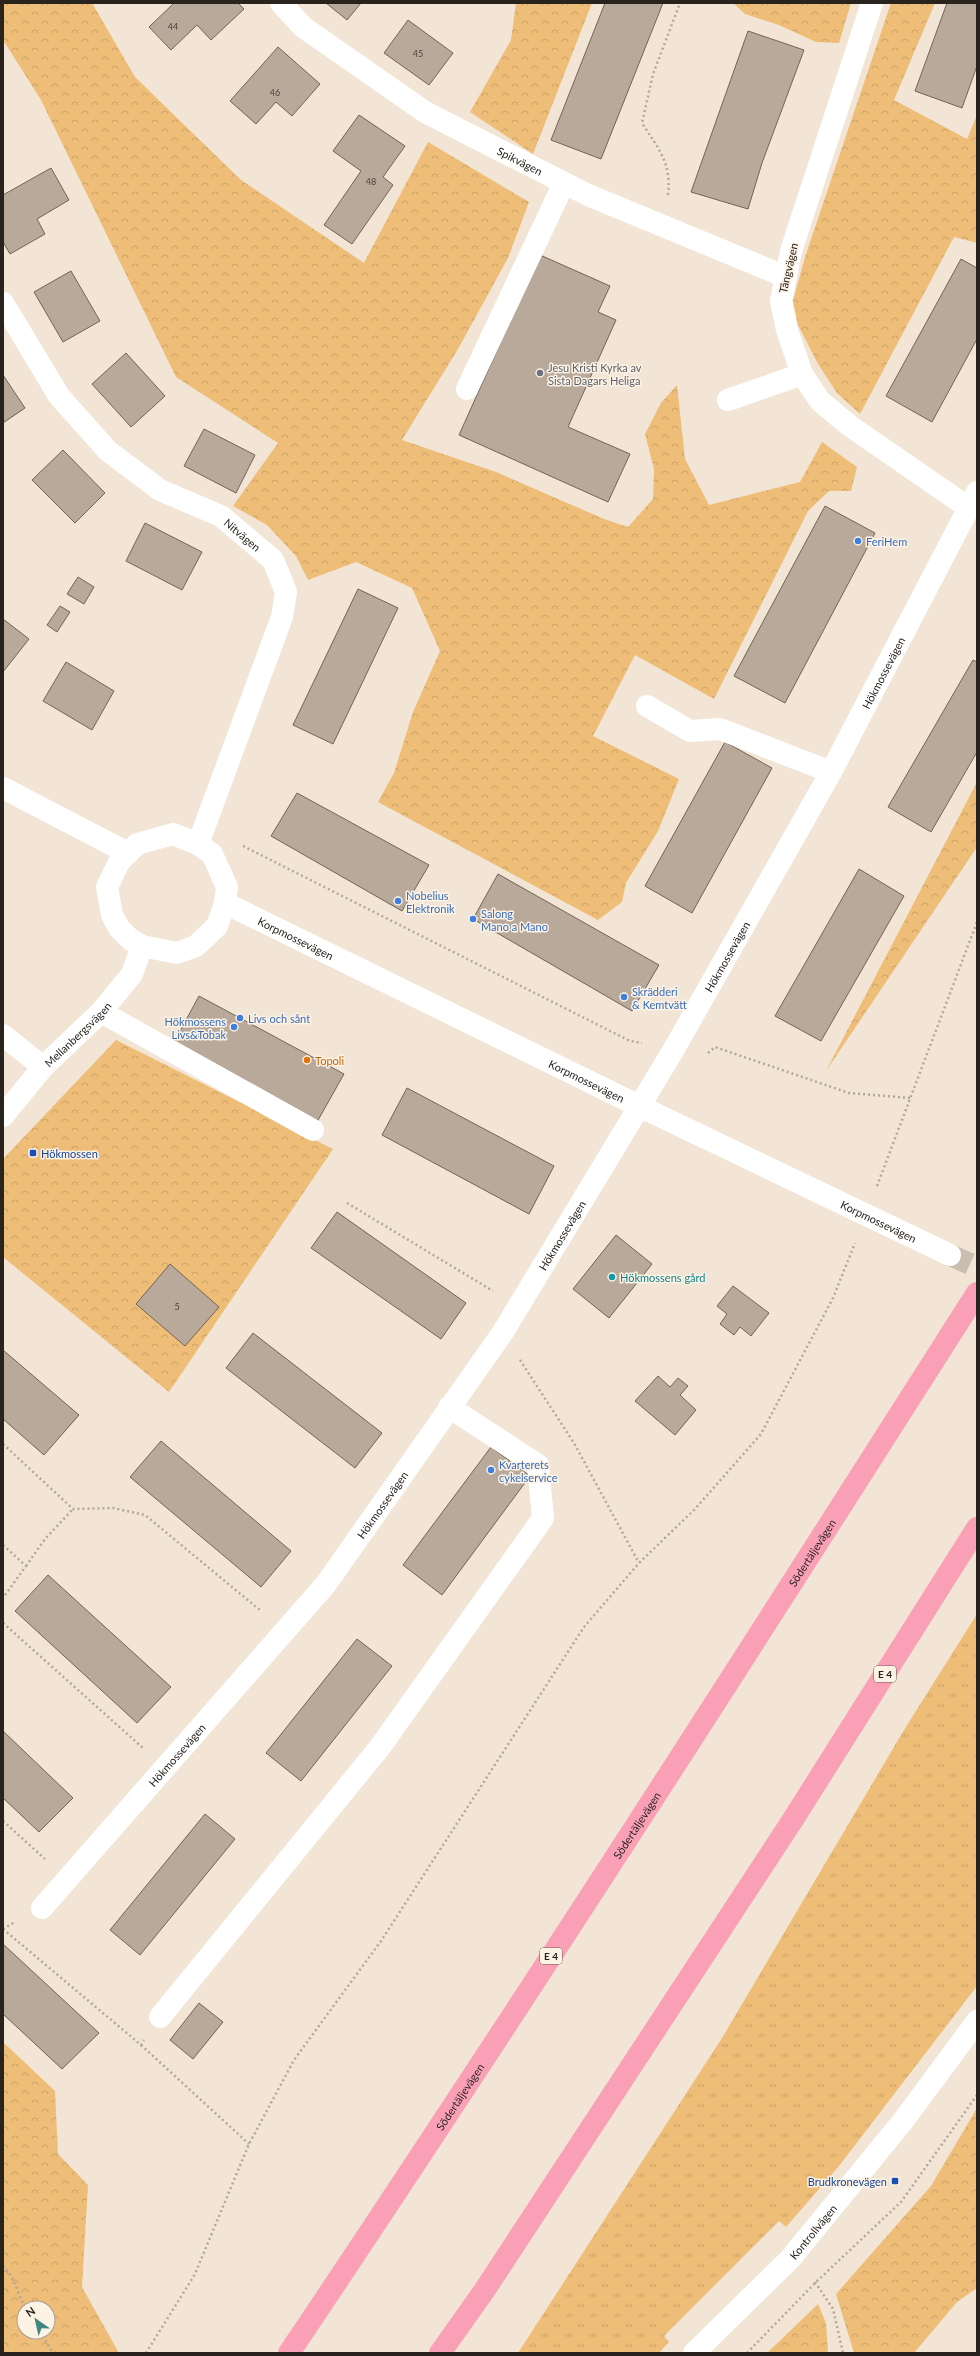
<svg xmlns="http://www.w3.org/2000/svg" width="980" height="2356" font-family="Lato,sans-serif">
<defs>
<pattern id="grass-tufts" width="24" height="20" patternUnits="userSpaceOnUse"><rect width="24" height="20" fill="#eebd78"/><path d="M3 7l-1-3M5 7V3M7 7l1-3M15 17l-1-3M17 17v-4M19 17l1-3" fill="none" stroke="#cca267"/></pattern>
<pattern id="forest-crowns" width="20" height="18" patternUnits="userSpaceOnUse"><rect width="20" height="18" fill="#eebd78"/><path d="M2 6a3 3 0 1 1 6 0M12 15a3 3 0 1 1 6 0" fill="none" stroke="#cca267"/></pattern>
</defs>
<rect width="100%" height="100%" fill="#f2e5d5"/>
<!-- grass -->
<path fill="url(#grass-tufts)" d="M977,1614V1986L839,2166L786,2227L779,2221L664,2336L669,2342L659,2353H518L722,2038L904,1730Z"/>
<!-- forest -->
<path fill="url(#forest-crowns)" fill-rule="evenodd" d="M3,3H92L135,77L241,180L364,263L428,142L529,202L508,258L458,349L402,440L496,472L604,519L628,527L653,499L654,469L645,434L661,403L677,385L685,459L709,505L800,482L822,442L857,467L851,491H829L808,511L714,699L635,655L593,736L679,779L658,831L626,883L622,902L598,920L378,802L394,773L413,712L440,651L412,588L356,562L308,580L296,556L267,525L233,506L278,443L176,377L41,100L3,40Z
M516,3H592L533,154L470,112L511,40Z
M733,3H851L839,43L816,42L779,25L745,14Z
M891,3H935L894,100L967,139L977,115V243L954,237L860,414L837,393L818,364L798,325L793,301L805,257Z
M977,782V847L826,1071Z
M116,1040L333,1149L169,1392L3,1257V1159Z
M3,2042L55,2091L58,2154L88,2185L82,2287L119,2353H3ZM24,2308H48V2332H24Z
M977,2108V2288L957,2302L914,2353H854L836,2294L931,2186Z
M818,2304L826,2323L828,2353H767Z"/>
<!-- building -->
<path fill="#b8a99b" stroke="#716457" d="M174,3H238L244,9L211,40L197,25L171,50L149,27Z
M326,3H361L347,20Z
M605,3H663L601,159L551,140Z
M947,3H977V66L962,108L915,91Z
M408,20L453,53L429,85L384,53Z
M748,31L804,50L762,163L748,209L691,192Z
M278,47L320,84L292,116L276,102L256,124L230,101Z
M359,115L405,146L383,177L393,185L352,244L324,225L361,171L333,151Z
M51,168L69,200L37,219L45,234L10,254L3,242V195Z
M540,255L610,286L598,312L616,320L568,427L630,454L608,502L459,435Z
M961,259L977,268V339L932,422L886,396Z
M71,271L100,321L63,342L34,292Z
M126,353L165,396L131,427L92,384Z
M3,375L25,408L3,423Z
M204,429L255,455L236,493L184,466Z
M63,450L105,493L75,523L32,480Z
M825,506L875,533L785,703L734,676Z
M145,523L202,552L182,590L126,561Z
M78,577L94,587L84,604L67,594Z
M358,589L398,608L333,744L293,725Z
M60,606L70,612L57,632L47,625Z
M3,619L29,639L3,672Z
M973,660L977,662V752L931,832L888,807Z
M66,662L114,691L92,730L43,701Z
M725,742L772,768L692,913L645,886Z
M297,793L429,865L402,911L271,836Z
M859,869L904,896L821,1041L775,1016Z
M498,874L659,965L632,1011L473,919Z
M199,996L344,1074L317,1122L173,1044Z
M407,1088L554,1166L529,1214L382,1135Z
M337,1212L466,1303L441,1339L311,1248Z
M616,1235L652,1264L609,1318L573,1289Z
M170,1264L219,1307L185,1346L136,1304Z
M733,1286L769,1313L751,1336L740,1327L734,1335L720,1324L727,1314L717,1306Z
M253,1333L382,1433L355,1468L226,1368Z
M3,1350L79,1415L44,1455L3,1419Z
M658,1376L670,1387L678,1378L688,1386L680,1395L696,1410L675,1435L635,1401Z
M161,1441L291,1551L261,1587L130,1477Z
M491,1447L530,1476L442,1595L403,1565Z
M48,1575L171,1687L137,1723L15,1611Z
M357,1639L392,1666L301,1781L266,1753Z
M3,1731L73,1798L39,1832L3,1798Z
M205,1814L235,1839L140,1955L110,1930Z
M3,1944L99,2033L62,2069L3,2014Z
M199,2003L223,2022L193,2059L170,2040Z"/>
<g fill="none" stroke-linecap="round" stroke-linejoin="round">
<!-- minor-tunnel -->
<path stroke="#cabeb0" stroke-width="22" stroke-dasharray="22 11" stroke-linecap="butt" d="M950,1255L977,1267"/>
<!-- path -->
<path stroke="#b2a79a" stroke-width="2.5" stroke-dasharray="2 3" stroke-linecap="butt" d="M668,195C672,163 658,148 642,123L653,74L680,3
M243,846L630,1041L642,1043
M708,1053L715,1047L849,1093L910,1098
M877,1186L977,922
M347,1203L493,1291
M520,1360L574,1443L639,1563
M3,1444L73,1509L113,1508L145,1515L261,1611
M3,1545L26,1566L3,1598
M26,1566L45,1539L73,1509
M3,1623L143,1748
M3,1821L45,1859
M3,1929L141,2045L144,2040
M3,1929L15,1922
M141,2045L249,2144
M3,2266L12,2277L25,2308
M815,2282L833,2309L843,2353
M40,2332L53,2353
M146,2353L195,2274L249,2144L294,2060L381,1941L584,1627L639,1563L695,1509L761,1434L833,1298L855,1243
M747,2353L815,2283L901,2202L977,2095"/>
<!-- minor -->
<g stroke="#fff" stroke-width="22">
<path id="s1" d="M281,3L303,27L425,112L588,195L784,276"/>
<path d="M872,3L791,251L781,301L787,330L802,374L820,401L850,426L969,508"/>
<path id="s2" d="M3,303L59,396L108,451L160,490L221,516L273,560L286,592L282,617L198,844"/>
<path d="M467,389L564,183"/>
<path d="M728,400L802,374"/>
<path d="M647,706L690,731L720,729L831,772"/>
<path d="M3,788L128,853"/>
<path d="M173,834L198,844L212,854L227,887L225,903L217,926L196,946L177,953L142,946L131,940L119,928L112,915L107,887L119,862L137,844Z"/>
<path id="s3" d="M225,903L639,1106L950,1255"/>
<path d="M101,1012L313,1130"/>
<path d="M3,1035L43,1067"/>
<path id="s4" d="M3,1116L43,1067L101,1012L132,974L142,946"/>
<path id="s5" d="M42,1908L326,1584L503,1332L674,1049L831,772L977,492"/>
<path d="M160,2017L380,1747L543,1518L538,1465L449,1407"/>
<path id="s6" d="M694,2353L790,2259L903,2121L977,2021"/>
</g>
<!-- highway -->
<g stroke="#faa0b6" stroke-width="22">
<path id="s7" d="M289,2353C524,2003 751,1648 977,1293"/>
<path d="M440,2353L484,2291L792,1821L977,1528"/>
</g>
</g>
<!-- markers -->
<circle fill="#6b7280" stroke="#fdf3e5" stroke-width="1.5" cx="540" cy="373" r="4"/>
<g fill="#3f7fe0" stroke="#fdf3e5" stroke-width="1.5">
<circle cx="858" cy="541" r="4"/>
<circle cx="398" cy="901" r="4"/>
<circle cx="473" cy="919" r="4"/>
<circle cx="624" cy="997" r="4"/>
<circle cx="240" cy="1018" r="4"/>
<circle cx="234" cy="1027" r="4"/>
<circle cx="491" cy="1470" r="4"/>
</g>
<circle fill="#e8710a" stroke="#fdf3e5" stroke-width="1.5" cx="307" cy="1060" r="4"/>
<g fill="#1a4fb4" stroke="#fdf3e5" stroke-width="1.5">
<rect x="29" y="1149" width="8" height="8" rx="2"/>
<rect x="891" y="2177" width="8" height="8" rx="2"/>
</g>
<circle fill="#0f9aa8" stroke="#fdf3e5" stroke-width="1.5" cx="612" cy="1277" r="4"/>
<g text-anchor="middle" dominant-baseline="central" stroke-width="3" stroke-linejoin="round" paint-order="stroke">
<!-- number labels -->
<g font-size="9" fill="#4c443c">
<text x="173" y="26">44</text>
<text x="418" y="53">45</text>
<text x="275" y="92">46</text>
<text x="371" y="181">48</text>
<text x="177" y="1306">5</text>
</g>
<!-- shield labels -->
<g fill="#fdf3e5" stroke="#686159" stroke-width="1">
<rect x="874" y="1666" width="22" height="16" rx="3"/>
<rect x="540" y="1948" width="22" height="16" rx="3"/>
</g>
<g font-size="10" font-weight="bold" fill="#28231d">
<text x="885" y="1674">E 4</text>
<text x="551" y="1956">E 4</text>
</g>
<!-- street labels -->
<g font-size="11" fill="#28231d" stroke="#fdf3e5">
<text stroke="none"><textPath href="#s1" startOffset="288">Spikvägen</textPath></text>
<text transform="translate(788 268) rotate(-77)">Tångvägen</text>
<text stroke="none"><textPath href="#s2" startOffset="342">Nitvägen</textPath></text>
<text stroke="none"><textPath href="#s5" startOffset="1500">Hökmossevägen</textPath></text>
<text stroke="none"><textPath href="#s3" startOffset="79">Korpmossevägen</textPath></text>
<text stroke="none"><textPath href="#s5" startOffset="1176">Hökmossevägen</textPath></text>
<text stroke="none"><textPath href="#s4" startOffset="111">Mellanbergsvägen</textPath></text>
<text stroke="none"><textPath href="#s3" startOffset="403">Korpmossevägen</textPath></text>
<text stroke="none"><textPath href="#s3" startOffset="727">Korpmossevägen</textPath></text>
<text stroke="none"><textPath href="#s5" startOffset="852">Hökmossevägen</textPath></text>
<text stroke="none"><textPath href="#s5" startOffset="528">Hökmossevägen</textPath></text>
<text stroke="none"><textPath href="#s7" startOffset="956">Södertäljevägen</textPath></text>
<text stroke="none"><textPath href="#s5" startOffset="204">Hökmossevägen</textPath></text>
<text stroke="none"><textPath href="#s7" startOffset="632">Södertäljevägen</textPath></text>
<text stroke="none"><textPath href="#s7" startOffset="308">Södertäljevägen</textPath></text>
<text stroke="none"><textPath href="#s6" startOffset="170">Kontrollvägen</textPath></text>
</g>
<!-- worship labels -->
<g font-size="11" fill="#5b616d" stroke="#fdf3e5" text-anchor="start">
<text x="548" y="367">Jesu Kristi Kyrka av<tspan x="548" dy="13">Sista Dagars Heliga</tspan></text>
</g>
<!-- shop labels -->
<g font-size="11" fill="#366cbe" stroke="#fdf3e5" text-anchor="start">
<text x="866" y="541">FeriHem</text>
<text x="406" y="895">Nobelius<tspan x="406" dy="13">Elektronik</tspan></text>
<text x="481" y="913">Salong<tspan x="481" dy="13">Mano a Mano</tspan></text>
<text x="632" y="991">Skrädderi<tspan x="632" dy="13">&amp; Kemtvätt</tspan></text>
<text x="248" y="1018">Livs och sånt</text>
<text x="226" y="1021" text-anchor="end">Hökmossens<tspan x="226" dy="13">Livs&amp;Tobak</tspan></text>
<text x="499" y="1464">Kvarterets<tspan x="499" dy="13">cykelservice</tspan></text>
</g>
<!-- food labels -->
<g font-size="11" fill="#c56008" stroke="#fdf3e5" text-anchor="start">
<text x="315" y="1060">Topoli</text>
</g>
<!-- transit labels -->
<g font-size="11" fill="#164399" stroke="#fdf3e5" text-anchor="start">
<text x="41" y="1153">Hökmossen</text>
<text x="887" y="2181" text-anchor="end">Brudkronevägen</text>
</g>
<!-- culture labels -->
<g font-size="11" fill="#0d838f" stroke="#fdf3e5" text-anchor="start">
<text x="620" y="1277">Hökmossens gård</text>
</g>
</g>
<!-- border -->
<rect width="980" height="2356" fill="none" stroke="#28231d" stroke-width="8"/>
<!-- north arrow -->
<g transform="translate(36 2320) rotate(326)"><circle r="19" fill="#fdf3e5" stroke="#a8a095"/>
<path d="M0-3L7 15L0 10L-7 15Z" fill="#408782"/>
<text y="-6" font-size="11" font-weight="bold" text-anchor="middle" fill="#28231d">N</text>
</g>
</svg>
